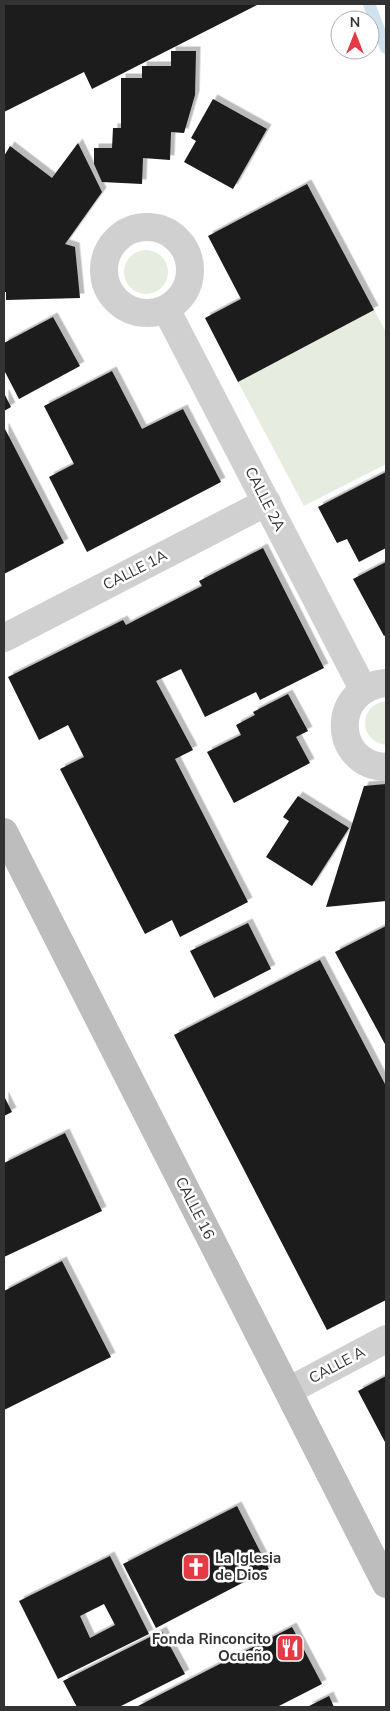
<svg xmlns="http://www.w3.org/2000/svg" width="390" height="1711" font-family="'Nunito Sans',sans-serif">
<defs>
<filter id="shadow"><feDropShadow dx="4.5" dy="-4.5" stdDeviation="0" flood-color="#0004"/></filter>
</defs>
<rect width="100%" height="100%" fill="#fff"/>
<!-- green -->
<path fill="#e6ecdf" d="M124 272a22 22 0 1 1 44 0a22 22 0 1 1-44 0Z
M374,310L386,332V464L304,506L238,382Z
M386,701V745C358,742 358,704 386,701Z"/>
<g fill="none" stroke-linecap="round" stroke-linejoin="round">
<!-- stream -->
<path stroke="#cfe2ee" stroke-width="12" d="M369,4L386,48"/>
</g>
<!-- building -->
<path fill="#1a1a1a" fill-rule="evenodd" filter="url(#shadow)" d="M4,4H259L92,89L84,72L4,112Z
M171,51H196L195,95L184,133L171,132L170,160L143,158L142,184L102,182L94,164V148H112L113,128H121V78H142V66H171Z
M213,99L267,129L233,189L184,162L196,141L191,138Z
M78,143L102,192L65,244L75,247L80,298L6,300V292H4V156L10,146L52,178Z
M307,184L374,310L238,382L205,318L241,299L208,236Z
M53,317L80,366L19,399L4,370V343Z
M112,371L142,429L183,409L221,482L87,552L49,477L74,464L44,406Z
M4,393L11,407L4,411Z
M4,427L64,543L4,574Z
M386,472V548L359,562L347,539L337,543L318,507Z
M263,548L324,668L260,700L256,692L205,717L181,669L156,681L193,750L175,759L248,902L180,937L172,920L145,934L60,769L84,757L68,725L39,740L8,677L123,620L126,625L202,586L199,581Z
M386,562V635L384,636L353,579Z
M288,694L308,731L296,737L310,763L234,803L207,752L241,735L236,725L255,715L253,712Z
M386,784V901L326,907L364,786Z
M298,796L349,828L312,886L266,857L289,821L283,817Z
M248,923L271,969L214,998L190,951Z
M386,926V1046L335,952Z
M320,960L386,1086V1300L327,1330L174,1035Z
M4,1096L12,1112L4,1116Z
M65,1133L102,1211L4,1257V1163Z
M62,1261L111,1357L4,1410V1291Z
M386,1376V1444L358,1391Z
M237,1506L269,1569L156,1628L123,1564Z
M110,1556L149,1634L58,1679L19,1601ZM104,1604L115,1625L90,1638L80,1616Z
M292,1627L322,1684L277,1707H136Z
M162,1631L185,1674L119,1707H77L63,1681Z
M329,1696L334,1707H307Z"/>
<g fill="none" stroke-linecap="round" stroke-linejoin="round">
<!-- street -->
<path stroke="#d0d0d0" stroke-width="28" d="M104 270a43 43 0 1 1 86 0a43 43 0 1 1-86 0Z
M166,309L363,689
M4,638L267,502
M386,683C330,688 332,765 386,767
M288,1391L386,1339"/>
<!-- secondary -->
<path stroke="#bdbdbd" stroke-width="28" d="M4,832L386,1584"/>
</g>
<!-- icons -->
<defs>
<symbol id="church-square" viewBox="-11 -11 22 22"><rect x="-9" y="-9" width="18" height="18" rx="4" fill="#e63946" stroke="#fff"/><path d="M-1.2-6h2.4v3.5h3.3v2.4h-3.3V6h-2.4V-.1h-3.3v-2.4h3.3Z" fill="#fff"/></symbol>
<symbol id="restaurant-square" viewBox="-11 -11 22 22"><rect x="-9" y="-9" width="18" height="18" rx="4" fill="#e63946" stroke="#fff"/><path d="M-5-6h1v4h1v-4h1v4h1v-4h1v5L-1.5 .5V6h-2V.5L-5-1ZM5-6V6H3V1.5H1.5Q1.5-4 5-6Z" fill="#fff"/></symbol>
</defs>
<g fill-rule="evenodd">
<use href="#church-square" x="180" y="1551" width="32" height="32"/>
<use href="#restaurant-square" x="274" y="1632" width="32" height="32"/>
</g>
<g text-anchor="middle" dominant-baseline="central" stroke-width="5" stroke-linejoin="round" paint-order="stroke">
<!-- street labels -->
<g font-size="15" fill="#333" stroke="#fff">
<text transform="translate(265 499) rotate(63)">CALLE 2A</text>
<text transform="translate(135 570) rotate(-27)">CALLE 1A</text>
<text transform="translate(195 1208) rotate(63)">CALLE 16</text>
<text transform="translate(337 1365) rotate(-28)">CALLE A</text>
</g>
<!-- poi labels -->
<g font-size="15" font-weight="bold" fill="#333" stroke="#fff" text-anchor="start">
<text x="215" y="1558">La Iglesia<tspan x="215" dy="17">de Dios</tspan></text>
<text x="271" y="1639" text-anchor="end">Fonda Rinconcito<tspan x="271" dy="17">Ocueño</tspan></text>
</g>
</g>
<!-- border -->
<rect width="390" height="1711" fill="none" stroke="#333333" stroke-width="10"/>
<!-- north arrow -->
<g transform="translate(355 35)"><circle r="24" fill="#ffffff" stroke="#adadad"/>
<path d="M0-4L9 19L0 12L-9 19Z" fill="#e63946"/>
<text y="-8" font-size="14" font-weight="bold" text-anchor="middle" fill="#333333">N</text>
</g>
</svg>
